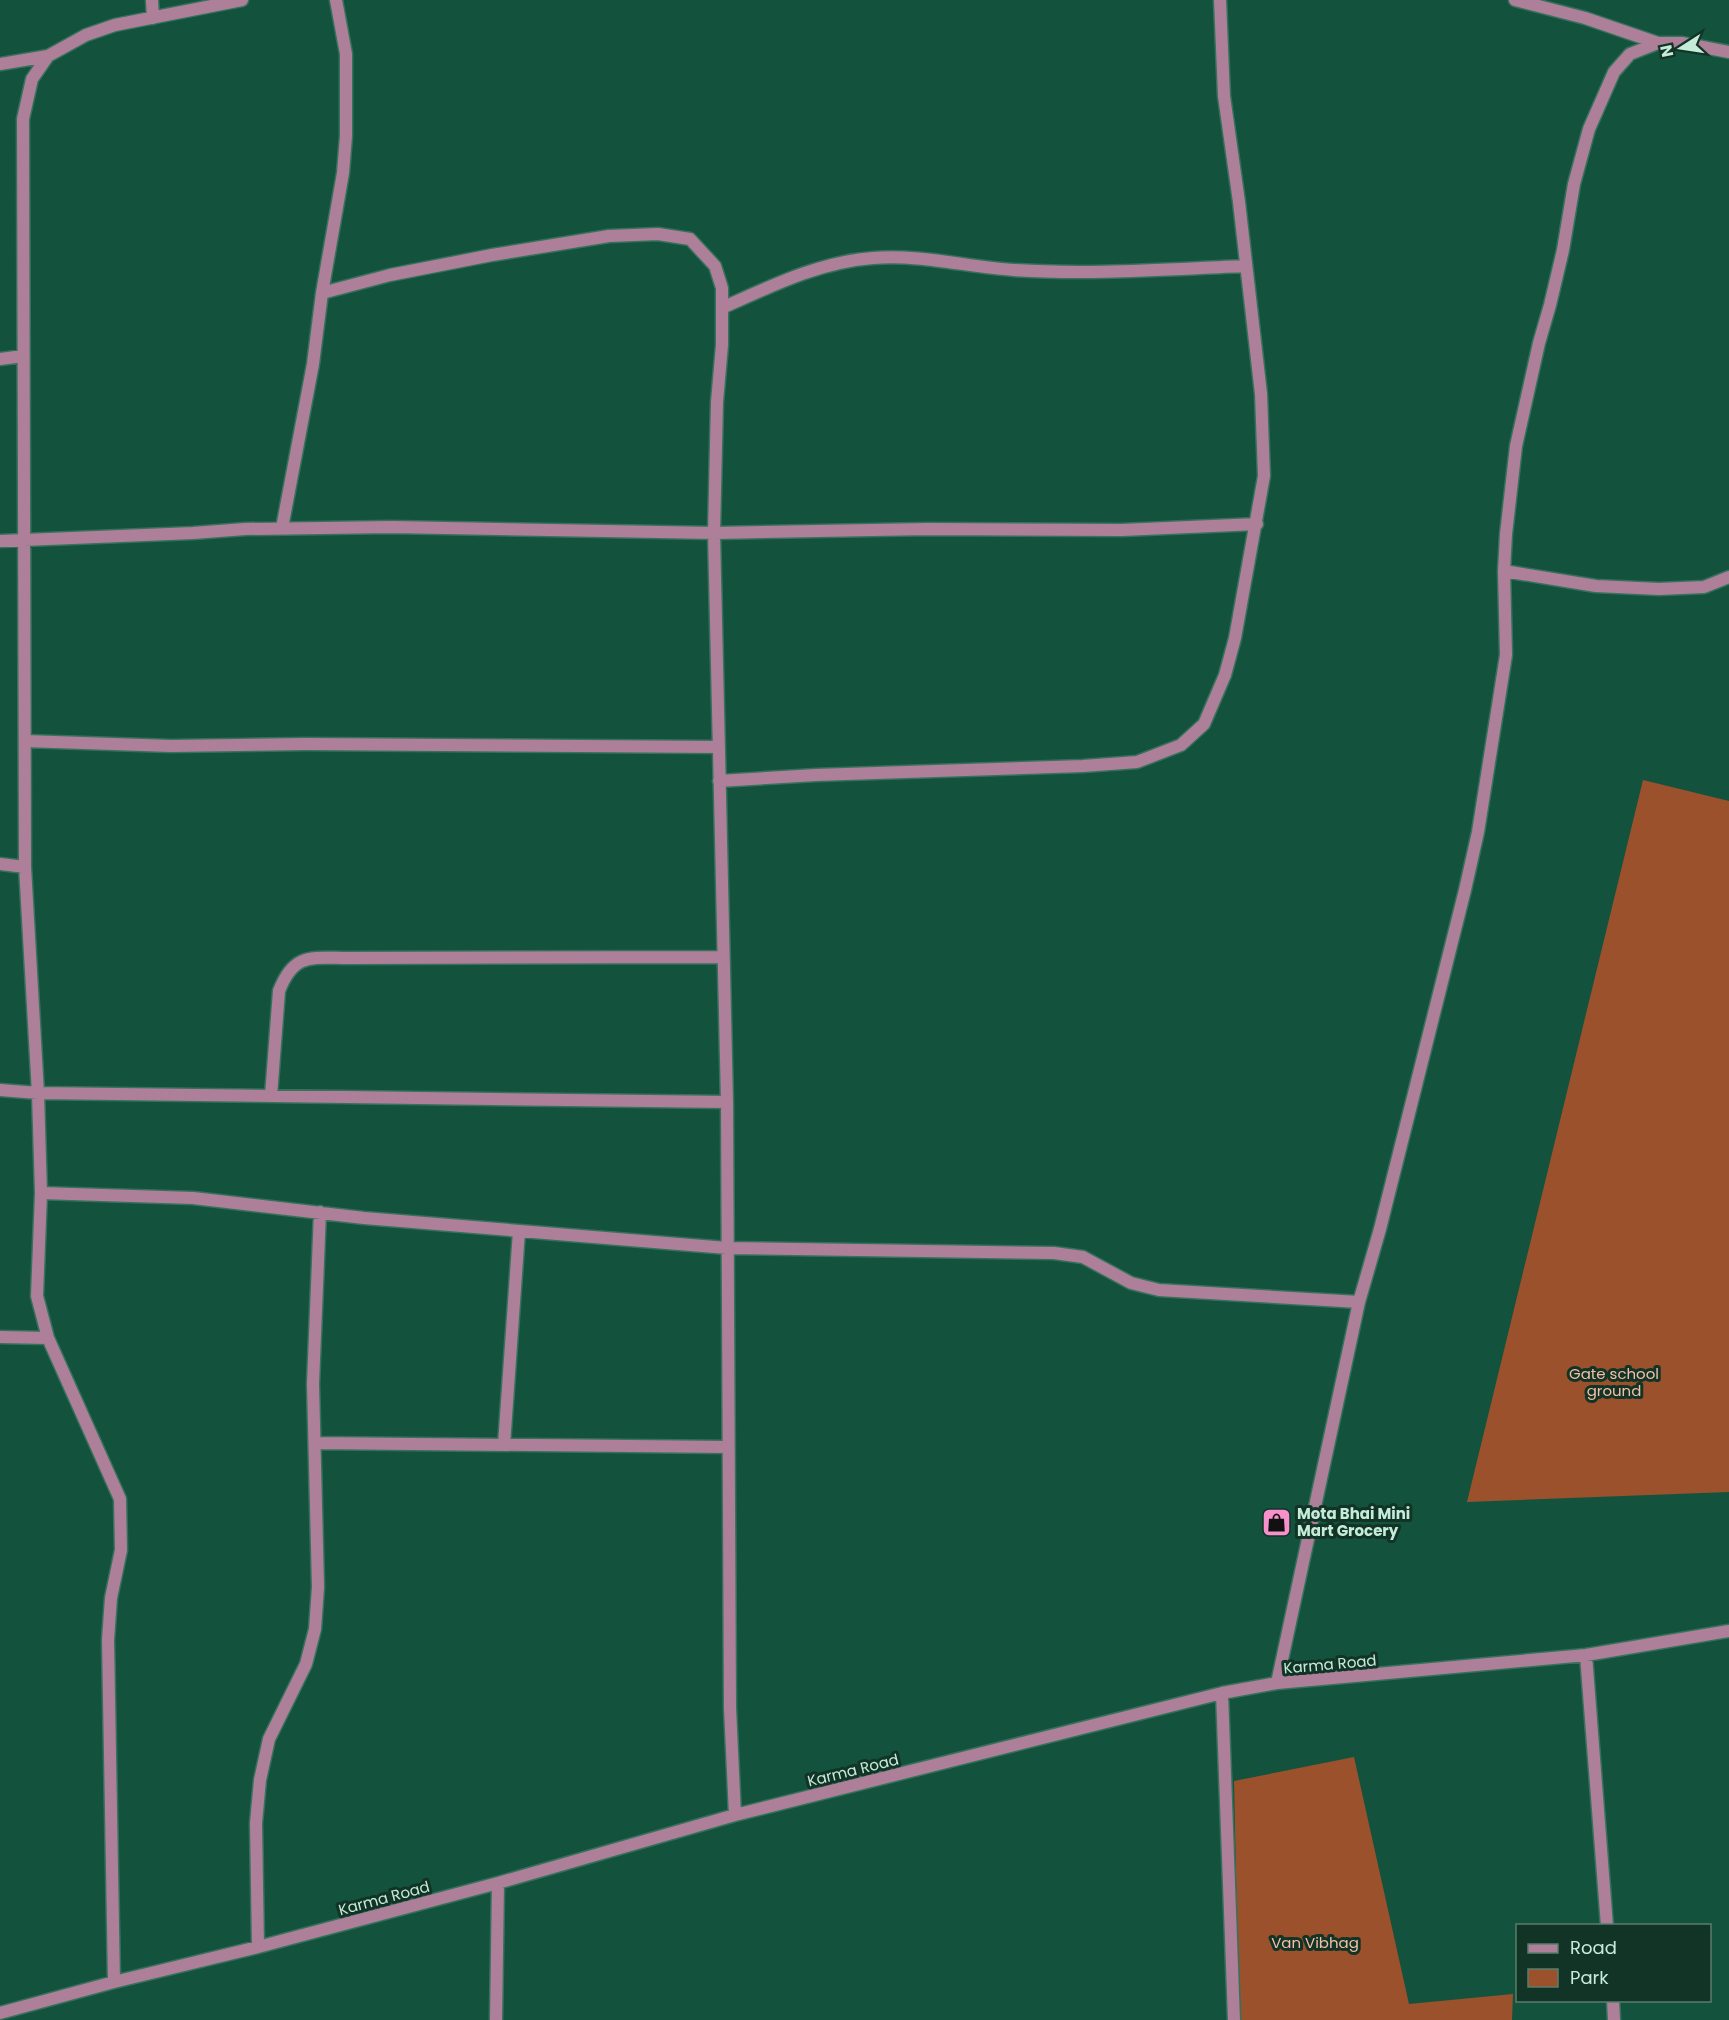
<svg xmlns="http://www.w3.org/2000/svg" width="1729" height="2020" font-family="Poppins,sans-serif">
<rect width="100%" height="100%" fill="#13523d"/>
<!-- green -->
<path fill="#9b512c" d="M1643,780L1729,801V1492L1467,1502Z
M1354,1757L1409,2004L1513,1994L1512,2020H1239L1234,1781Z"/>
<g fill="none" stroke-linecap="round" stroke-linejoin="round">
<defs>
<path id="minor" d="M152,0L153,18
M1515,0L1585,18L1658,43
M0,64L48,56
M322,293L390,275L492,255L609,236L658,234L690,239L715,266L722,288V345L717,402L714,533L727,1102L730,1708L735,1815
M722,308C771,286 819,262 873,258C920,254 967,267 1014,270C1091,275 1169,269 1246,266
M0,359L23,356
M282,528L313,364L322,293L343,173L346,136V54L336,0
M0,541L193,533L245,529L392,527L714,533L928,529L1122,530L1257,524
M1504,571L1596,586L1659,589L1704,587L1729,577
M25,741L171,746L306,744L719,747
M719,781L816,775L1083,766L1137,762L1181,745L1204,724L1225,675L1235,638L1264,476L1261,394L1239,202L1224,96L1220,0
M0,864L25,867
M0,1090L38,1093L727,1102
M271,1096L279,991C294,952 312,958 348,958L723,957
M41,1193L193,1198L364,1218L727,1248L1054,1253L1083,1257L1131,1283L1159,1290L1359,1302
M0,1337L48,1338
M315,1443L728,1447
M504,1445L519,1231
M1586,1655L1607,1926
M1277,1683L1359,1302L1380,1229L1465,890L1478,832L1506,655L1504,571L1506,534L1516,446L1539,343L1550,305L1563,250L1574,184L1589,129L1614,72L1630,54L1658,43H1682L1729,52
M1222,1693L1234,2020
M258,1947L256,1823L260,1780L269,1739L306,1664L315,1629L318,1587L313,1384L320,1212
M114,1982L108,1640L111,1598L121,1550L120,1499L48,1338L37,1296L41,1193L38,1093L25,867L23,119L32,79L48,56L86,35L115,25L242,0
M1613,2000L1614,2020
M0,2013L114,1982L258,1947L498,1883L735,1815L1222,1693L1277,1683L1586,1655L1729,1631
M496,2020L498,1883"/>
</defs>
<!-- minor casing -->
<use href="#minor" stroke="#37715c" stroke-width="15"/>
<!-- minor -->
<use href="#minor" stroke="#ae7f98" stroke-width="12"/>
</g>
<!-- icons -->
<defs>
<symbol id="shop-square" viewBox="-11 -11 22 22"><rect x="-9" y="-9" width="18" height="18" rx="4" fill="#f890cb" stroke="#123427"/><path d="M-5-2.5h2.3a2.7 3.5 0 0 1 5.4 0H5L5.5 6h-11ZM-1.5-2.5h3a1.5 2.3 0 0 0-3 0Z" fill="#111"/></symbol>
</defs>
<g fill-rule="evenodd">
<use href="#shop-square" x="1260" y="1506" width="33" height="33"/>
</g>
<g text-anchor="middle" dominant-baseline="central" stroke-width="6" stroke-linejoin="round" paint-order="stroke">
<!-- park labels -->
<g font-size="15" fill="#f6bfa5" stroke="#123427">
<text x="1614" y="1373">Gate school<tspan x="1614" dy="17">ground</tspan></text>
<text x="1315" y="1942">Van Vibhag</text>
</g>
<!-- poi labels -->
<g font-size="15" font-weight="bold" fill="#c5ebd9" stroke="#123427" text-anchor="start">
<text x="1297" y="1513">Mota Bhai Mini<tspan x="1297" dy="17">Mart Grocery</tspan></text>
</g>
<!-- street labels -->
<g font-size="15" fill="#c5ebd9" stroke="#123427">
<text transform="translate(1330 1664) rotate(-5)">Karma Road</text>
<text transform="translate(853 1770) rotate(-14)">Karma Road</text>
<text transform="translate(384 1898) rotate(-15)">Karma Road</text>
</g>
</g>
<!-- legend -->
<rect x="1516" y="1924" width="195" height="78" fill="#123427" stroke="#5a7d6e" stroke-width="1.5"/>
<rect x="1528" y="1944" width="30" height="9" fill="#ae7f98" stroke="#5a7d6e" stroke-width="1.5"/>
<text x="1570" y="1954" font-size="18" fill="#c5ebd9">Road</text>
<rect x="1528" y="1969" width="30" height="18" fill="#9b512c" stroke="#5a7d6e" stroke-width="1.5"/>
<text x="1570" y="1984" font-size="18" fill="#c5ebd9">Park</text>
<!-- north arrow -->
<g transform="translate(1681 48) rotate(258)" stroke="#123427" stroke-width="4.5" paint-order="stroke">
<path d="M0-4.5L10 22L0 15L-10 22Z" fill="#c5ebd9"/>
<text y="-9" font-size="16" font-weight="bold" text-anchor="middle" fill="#c5ebd9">N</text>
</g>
</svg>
